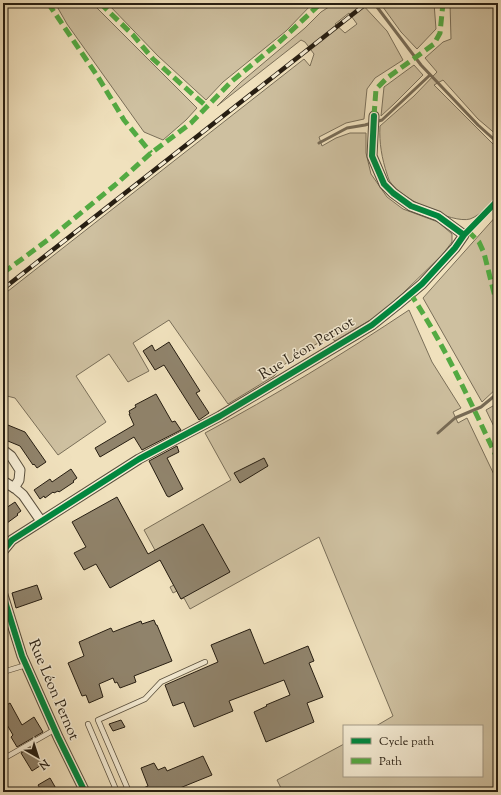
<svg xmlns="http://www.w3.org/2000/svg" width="501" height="795" font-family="'Sorts Mill Goudy',serif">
<rect width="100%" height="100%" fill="#f0e1bd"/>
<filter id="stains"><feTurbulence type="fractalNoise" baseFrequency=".005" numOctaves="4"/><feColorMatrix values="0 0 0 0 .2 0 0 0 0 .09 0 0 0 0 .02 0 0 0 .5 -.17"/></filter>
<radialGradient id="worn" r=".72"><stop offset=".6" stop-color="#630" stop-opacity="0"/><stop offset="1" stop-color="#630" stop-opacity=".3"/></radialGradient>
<!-- green -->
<path fill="#cec0a0" stroke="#7a6f59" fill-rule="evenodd" d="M55,3H92L197,108L186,120L163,140L144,132L67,24Z
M107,3H313L286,31L223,82L206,100L158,56Z
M335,3H361L387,31L403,60L375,78L367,89L364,119L346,123L319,137L322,146L336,138L350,133H366V153L371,174L387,197L403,209L438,222L452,234V242L442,255L402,294L377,316L335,341L329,336L285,364L274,376L228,404L169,320L133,343L149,371L128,382L109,354L76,376L106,422L58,455L15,398L3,395V295L304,59L310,66L314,54L305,42L301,40L217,106L241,82L305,28L321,12ZM349,13L357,24L345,33L335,24Z
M380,3H434L436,29L417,49L401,32Z
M450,3H486L488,8L495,3H498V136L478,119L443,80L434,85L498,149V196C490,204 481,215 470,219C452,224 401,198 391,183C389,181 388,177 387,174C382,159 379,143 380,126L414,96L437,72L425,58L443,42L451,39Z
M414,65L423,75L394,104L381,116L384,87Z
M498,214V387L482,402L423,298Z
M409,310L432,362L461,408L453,412L458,423L467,418L498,483V792H283L277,780L344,744V776H482V726H376L393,716L319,537L190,609L184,598L181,599L177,591L173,593L170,587L174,585L144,530L231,480L205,433C274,396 343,354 409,310Z
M498,403V435L486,410Z"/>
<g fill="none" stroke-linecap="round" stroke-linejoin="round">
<!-- stream -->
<path stroke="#776b56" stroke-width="3" d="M374,3L421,65L478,125L498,143
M319,143L347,128L365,125L382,120L430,75
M438,433L455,418L481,407L498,393"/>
</g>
<!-- building -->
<path fill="#90836b" stroke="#271e12" d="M169,342L200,391L196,393L209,413L199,420L164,365L155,370L143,351L152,345L155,351Z
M156,394L172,422L175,421L181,430L142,450L134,437L100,457L95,448L134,425L129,414H130L129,411L136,407L135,405Z
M3,423L25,432L46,462L37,468L34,464L33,465L20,446L3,439Z
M177,446L179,452L167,458L183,489L169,497L167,496L149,461Z
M264,458L268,466L240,483L234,473Z
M71,469L77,478L73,481L74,482L59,492L58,491L54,493L53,492L45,498L44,496L40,499L34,490L50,479L52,482Z
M117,497L148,554L203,524L230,572L181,599L160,560L110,588L96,564L84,570L74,553L86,547L72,522Z
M15,502L21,511L17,514L18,515L3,526V510Z
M37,585L42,599L16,608L12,593Z
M154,620L156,625H157L172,661L134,676L136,682L120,688L117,682L115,683L113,678L99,684L103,697L89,703L86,695L82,696L68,663L84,656L79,642L111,628L113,632L141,621L142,624Z
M250,629L264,664L308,646L314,661L309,663L323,697L307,703L314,722L266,742L254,712L267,706L266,705L290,695L284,680L229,701L233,711L194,727L184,702L173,706L165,685L218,662L211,645Z
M10,703L22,725L34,717L43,732L17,747L11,737L13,735L3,718V707Z
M121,720L125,727L113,731L109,724Z
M33,746L43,764L32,771L21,753Z
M203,756L212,775L170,792H135L148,786L141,768L154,763L158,770L165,767L167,771Z
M50,778L58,792H42L38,785Z"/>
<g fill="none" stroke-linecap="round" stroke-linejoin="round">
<defs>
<path id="lane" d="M3,672L26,665
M88,724L117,792
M3,759L54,730
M129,792L98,720L145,699L161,682L205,662"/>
<path id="street" d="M3,450L11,456L20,470L19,480L14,488
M3,481L16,489L23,495L41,521
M3,551L12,540L139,459L220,416L372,325L397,305L422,284L455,248L464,235L438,216L411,206L393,193L384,184L372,156L374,116
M3,595L22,656L58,737L85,792"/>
</defs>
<!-- lane casing -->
<use href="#lane" stroke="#594f3d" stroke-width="6"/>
<!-- street casing -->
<use href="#street" stroke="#594f3d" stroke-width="11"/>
<!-- lane -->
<use href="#lane" stroke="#f5ecd4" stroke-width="4.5"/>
<!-- street -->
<use href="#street" stroke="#f5ecd4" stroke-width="9"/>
<defs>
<path id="rail" d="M3,289L367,3"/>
</defs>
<!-- rail casing -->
<use href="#rail" stroke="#271e12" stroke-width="4.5"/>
<!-- rail -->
<use href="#rail" stroke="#f5ecd4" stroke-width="3" stroke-dasharray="9" stroke-linecap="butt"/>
<!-- quiet -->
<path stroke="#53aa42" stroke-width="5" stroke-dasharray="10 5" stroke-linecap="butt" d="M48,3L98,77L124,120L151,153
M100,3L133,35L153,59L206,106
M374,116L376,89L387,78L434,44L440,33L443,3
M468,231L479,242L484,253L498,309
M3,273L49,239L115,185L151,153L191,123L232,81L276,45L321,3
M410,293C445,346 471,403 498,460"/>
<defs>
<path id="cycleway" d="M374,116L372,156L384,184L393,193L411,206L438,216L464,235
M3,551L12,540L139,459L220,416L372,325L397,305L422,284L455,248L464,235L498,200
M3,595L22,656L58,737L85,792"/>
</defs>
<!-- cycleway casing -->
<use href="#cycleway" stroke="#f5ecd4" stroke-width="8"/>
<!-- cycleway -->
<use href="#cycleway" stroke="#00873e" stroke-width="6"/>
</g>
<g text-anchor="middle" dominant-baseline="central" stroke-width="3" stroke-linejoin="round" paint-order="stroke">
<!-- street labels -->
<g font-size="15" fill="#271e12" stroke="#f5ecd4">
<text transform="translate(307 349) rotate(-31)">Rue Léon Pernot</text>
<text transform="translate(53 690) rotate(67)">Rue Léon Pernot</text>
</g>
</g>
<!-- margin -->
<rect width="501" height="795" fill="none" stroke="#f0e1bd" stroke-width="16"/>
<rect x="4" y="4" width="493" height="787" fill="none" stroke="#271e12" stroke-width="2"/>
<rect x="8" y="8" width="485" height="779" fill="none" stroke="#271e12"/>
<!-- legend -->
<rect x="343" y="725" width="140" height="52" fill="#f5ecd4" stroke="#a39a86"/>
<rect x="351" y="738" width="20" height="6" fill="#00873e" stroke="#a39a86"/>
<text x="379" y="745" font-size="12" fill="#271e12">Cycle path</text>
<rect x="351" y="758" width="20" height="6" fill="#53aa42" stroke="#a39a86"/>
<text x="379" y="765" font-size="12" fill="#271e12">Path</text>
<!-- north arrow -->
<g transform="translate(38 757) rotate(141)" stroke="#f5ecd4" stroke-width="3" paint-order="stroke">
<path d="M0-3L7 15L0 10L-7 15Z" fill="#271e12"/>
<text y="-6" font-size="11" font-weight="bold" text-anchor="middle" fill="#271e12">N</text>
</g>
<rect width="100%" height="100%" filter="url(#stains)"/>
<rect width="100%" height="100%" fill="url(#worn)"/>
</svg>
